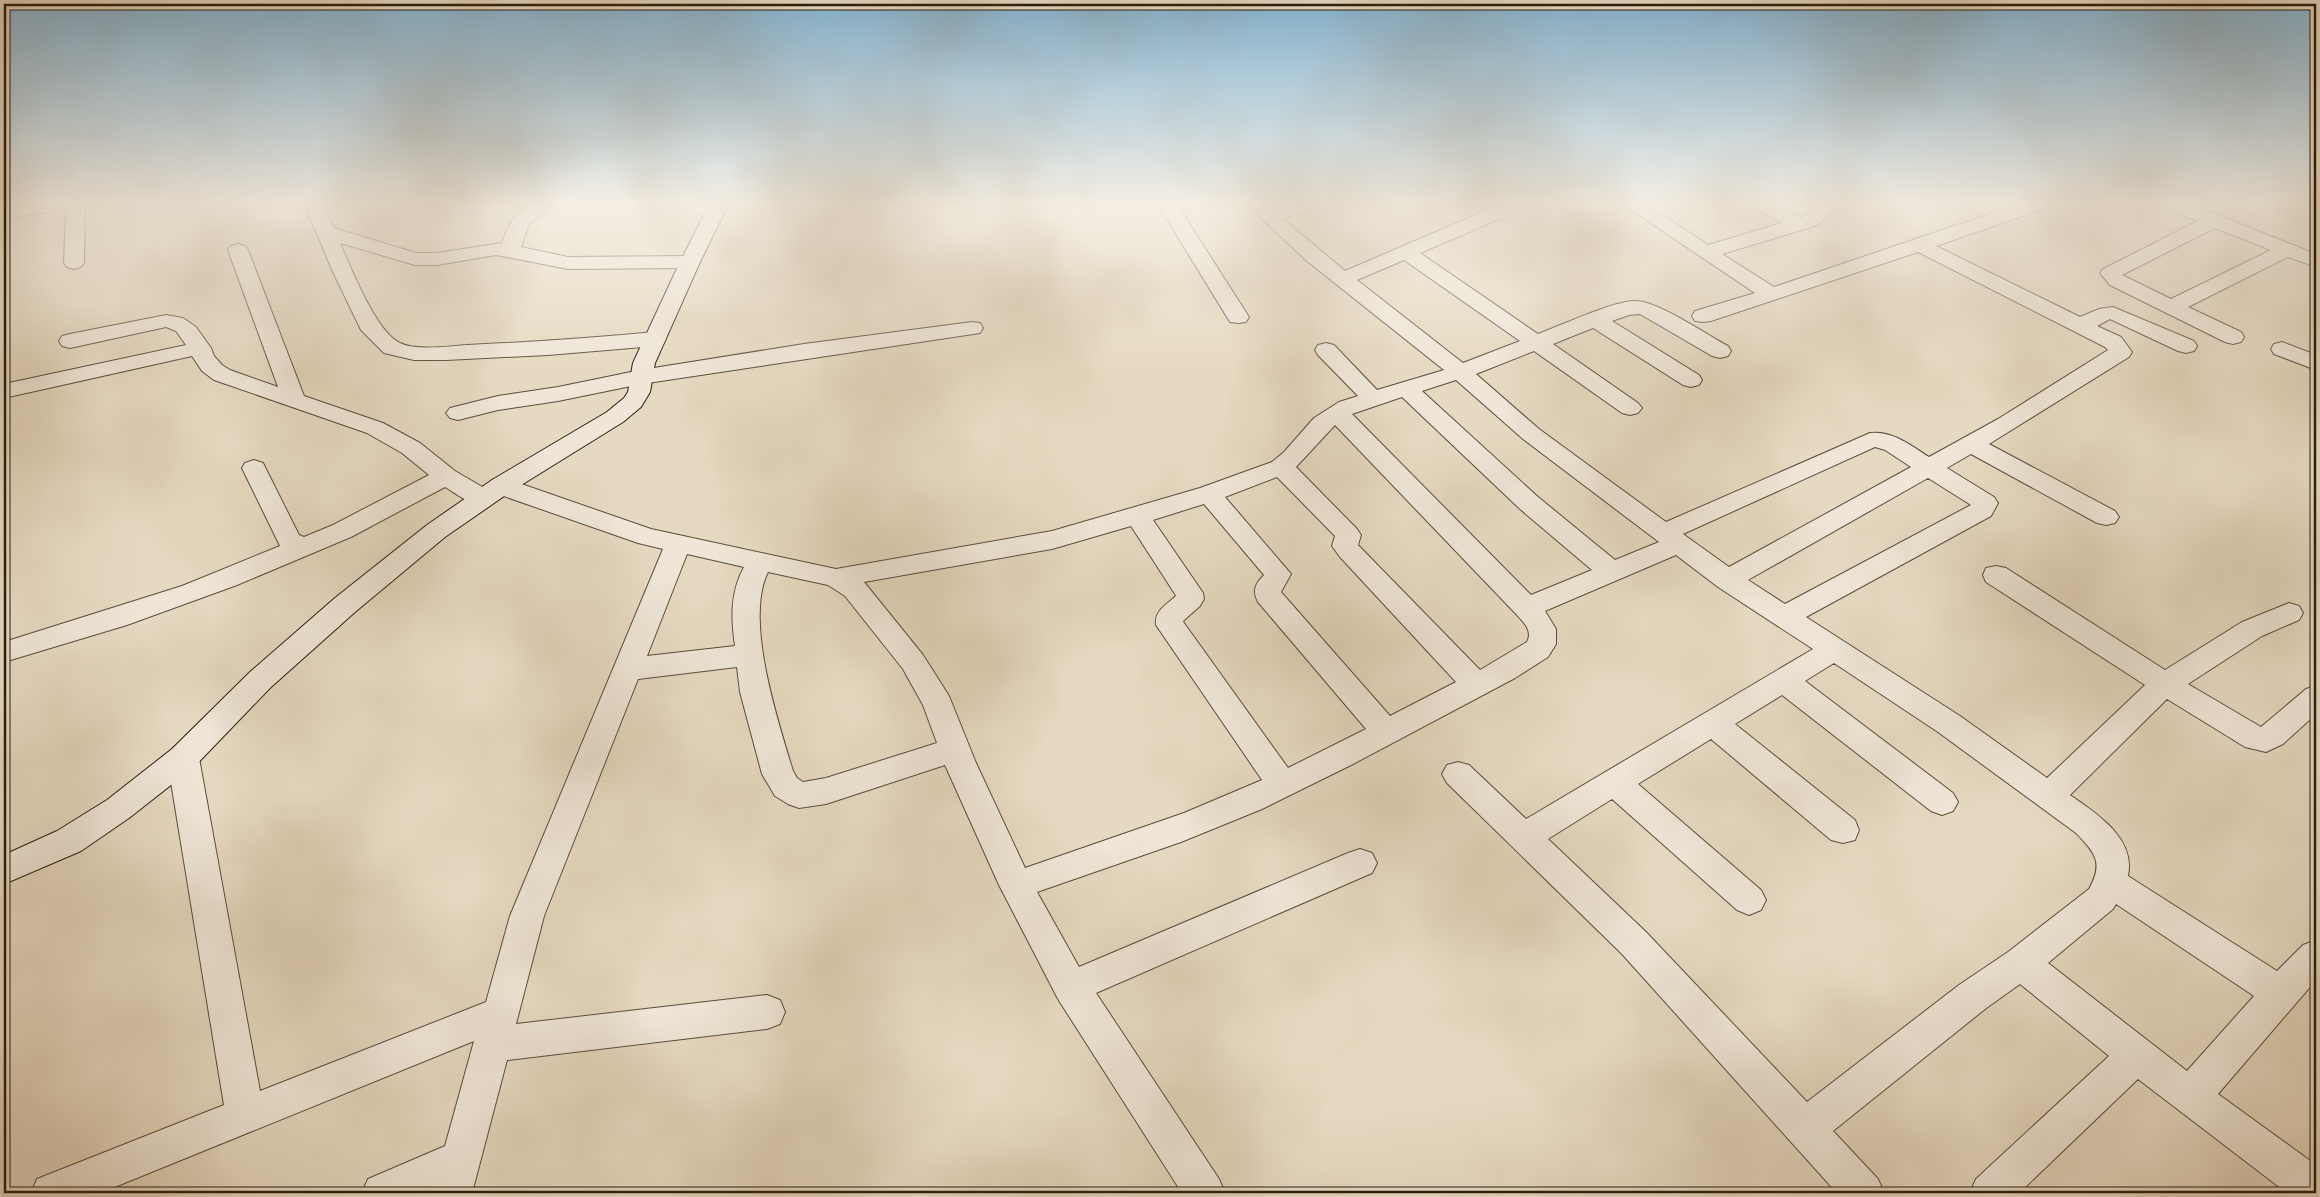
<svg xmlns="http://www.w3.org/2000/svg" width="2320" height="1197" font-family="'Libre Bodoni',serif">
<rect width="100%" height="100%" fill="#e6d9c1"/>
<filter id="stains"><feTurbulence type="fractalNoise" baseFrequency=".004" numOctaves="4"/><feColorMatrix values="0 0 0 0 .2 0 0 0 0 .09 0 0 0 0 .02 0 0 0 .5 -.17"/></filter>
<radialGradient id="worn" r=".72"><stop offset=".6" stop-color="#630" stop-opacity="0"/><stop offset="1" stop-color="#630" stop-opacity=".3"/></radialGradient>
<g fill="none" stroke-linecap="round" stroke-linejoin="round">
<defs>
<path id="street" d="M28,203H85L84,263L81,267L74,269L67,267L64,263L66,209L4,219V207Z
M304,203H323L334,228L416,253H437L502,243C506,230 515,210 530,204C536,202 547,203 554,203L529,224L521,247L568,257L690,256L697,258L700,262L697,266L690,268L568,269L496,255L437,265H415L340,243C351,268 376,332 400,343C416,351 450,346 468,345C531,342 593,338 655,332L663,334L666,339L663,344L655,346L548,355L446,360H414L384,353L361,330L333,272Z
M1157,203H1176L1249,317L1246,322L1238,323L1230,322Z
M1245,203H1266L1272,210L1290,203H1319L1317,207L1283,219L1345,271L1503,203H1529L1527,207L1420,253L1538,334C1560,326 1615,300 1636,301C1658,301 1707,335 1728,346L1731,351L1728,356L1720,358L1712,356L1640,314L1629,315L1612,321L1699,375L1702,380L1699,385L1691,387L1683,385L1593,328L1553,344L1638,403L1642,408L1638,413L1630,415L1622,413L1534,351L1476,374L1539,429L1666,522L1870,433C1892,430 1912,446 1929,457L1998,419L2108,350L2105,347L1918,252L1711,321L1703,322L1695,321L1692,316L1695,311L1755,293L1621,203H1644L1708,245L1782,223L1752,207L1750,203H1774L1801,218L1819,203H1840L1818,225L1722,254L1774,287L2022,203H2051L2049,207L1936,246L2080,317L2099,309L2113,307L2194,341L2197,346L2194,351L2186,353L2178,351L2110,319L2097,326L2121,337L2132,352L2129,357L1989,444L2115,511L2119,517L2115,523L2106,525L2097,523L1971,454L1947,468L1994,497L1998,503L1991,516L1806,617L1960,716L2047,778L2145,685L1986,582L1983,575L1986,568L1996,566L2006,568L2165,670L2242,622L2289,603L2299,606L2303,613L2299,620L2262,636L2188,684L2261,727L2306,689L2316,686V714L2283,744L2266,752L2245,747L2167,699L2070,795C2097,814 2136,838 2128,876L2277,971L2303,945L2316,940V980L2218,1094L2316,1165V1193H2287L2138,1079L2019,1193H1970L1976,1179L2109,1056L2020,984L1985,1009L1833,1131L1878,1179L1884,1193H1837L1622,954L1447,783L1442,774L1447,765L1458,762L1469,765L1526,819L1813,649L1718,587L1676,555L1545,611L1556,629V644L1548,657L1515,678L1353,764L1262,809L1181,842L1037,892L1079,967L1348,853L1360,849L1372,853L1377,863L1372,873L1096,993L1219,1179L1225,1193H1182L1058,999L999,885L945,765L826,804L799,808L788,804L775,796L762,774L740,692L737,667L638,679L544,916L516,1024L767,995L780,1000L785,1012L780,1024L767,1029L507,1060L472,1193H362L368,1179L445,1146L474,1041L100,1193H31L37,1179L224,1105L167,758L172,749L183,746L194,749L199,758L260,1091L486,1002L510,916L663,549L638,543L492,492L488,486L492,480L501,478L510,480L651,529L836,569L1052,531L1200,488L1272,462L1284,452L1314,418L1339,402L1358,396L1318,355L1315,350L1318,345L1326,343L1334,345L1377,390L1444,370L1307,261ZM1404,260L1520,341L1463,363L1357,280ZM1456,380L1523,439L1659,542L1615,560L1538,497L1422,391ZM1402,397L1520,509L1592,570L1531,595L1352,414ZM1335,425L1517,615C1524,623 1533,631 1527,642L1480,670L1358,545L1361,535L1357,529L1296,467ZM1875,447L1885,450L1911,467L1729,567L1683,534ZM1277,477L1335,536L1332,546L1340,557L1456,682L1390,716L1281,592L1291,574L1225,497ZM1928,478L1971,505L1785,604L1748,580ZM1204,504L1264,575C1255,584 1252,591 1258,602L1366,729L1288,768L1184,623L1183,621L1200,606L1204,599L1203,593L1153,520ZM1131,526L1175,594L1176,596C1166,605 1154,611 1156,625L1262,780L1184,813L1025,868L976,763L949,696L923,655L864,582L1052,549ZM687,554L744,567C730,593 731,618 735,646L647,656ZM768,572L828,585L845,596L903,669L923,705L937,743L826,778L803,782L797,778L793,771C778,721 744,620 768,572ZM1834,663L1938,732L2076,833C2095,853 2104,862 2089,889L2008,952L1959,985L1807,1102L1646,932L1548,839L1612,799L1737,910L1749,915L1761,910L1766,900L1761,890L1638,784L1711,739L1831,840L1843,843L1855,840L1859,830L1855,820L1735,724L1782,695L1931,811L1942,815L1953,811L1958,802L1953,793L1805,681ZM2116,904L2254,996L2187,1071L2048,963L2113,909Z
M2160,203H2187L2316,254V267L2288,257L2188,307L2241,332L2244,337L2241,342L2233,344L2225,342L2110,285L2100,273L2103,269L2198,221L2162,207ZM2215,228L2271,250L2171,299L2122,275Z
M238,244L245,246L248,250L304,396L383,423L420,443L455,471L491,492L495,498L491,504C473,508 460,496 445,487L351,537L237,585L127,625L4,662V642L182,586L280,546L242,468L245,463L254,460L263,463L299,535L304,537L333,525L429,475L402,453L367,433L214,380L202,371L192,356L4,398V384L186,345L176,331L166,327L70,348L62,346L59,341L62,336L70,334L166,315L183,318L196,327L211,348L214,356L222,365L230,370L278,387L228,250L231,246Z
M972,322L980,323L983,328L980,333L641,384L558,401L498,410L458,420L450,418L446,413L450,408L498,396L558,387L641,370L804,344Z
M2282,342L2316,355V370L2274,354L2271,349L2274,344Z"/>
<path id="secondary" d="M710,203H729L700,262L655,363L650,392L641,407L623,422L510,492L445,537L355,612L270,688L194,767L129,818L81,851L4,884V855L57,831L107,800L172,749L250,672L335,598L427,525L492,480L607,412L624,398L628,392L633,363L680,262Z"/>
</defs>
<!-- street casing -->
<use href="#street" stroke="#584d3d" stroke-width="2"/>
<!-- secondary casing -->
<use href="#secondary" stroke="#291e11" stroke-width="2"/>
<!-- street -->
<use href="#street" fill="#efe6d7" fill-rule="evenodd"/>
<!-- secondary -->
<use href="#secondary" fill="#efe6d7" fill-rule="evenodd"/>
</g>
<!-- sky -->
<linearGradient id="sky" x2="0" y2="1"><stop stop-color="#87b6d5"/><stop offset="0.55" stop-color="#f4eee3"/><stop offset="1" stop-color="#f4eee3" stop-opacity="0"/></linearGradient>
<rect width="2320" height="371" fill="url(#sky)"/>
<!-- margin -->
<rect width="2320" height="1197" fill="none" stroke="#e6d9c1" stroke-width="20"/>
<rect x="5" y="5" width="2310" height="1187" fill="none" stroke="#291e11" stroke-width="2.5"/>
<rect x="10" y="10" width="2300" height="1177" fill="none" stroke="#291e11"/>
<rect width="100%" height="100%" filter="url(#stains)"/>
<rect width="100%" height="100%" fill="url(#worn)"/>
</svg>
